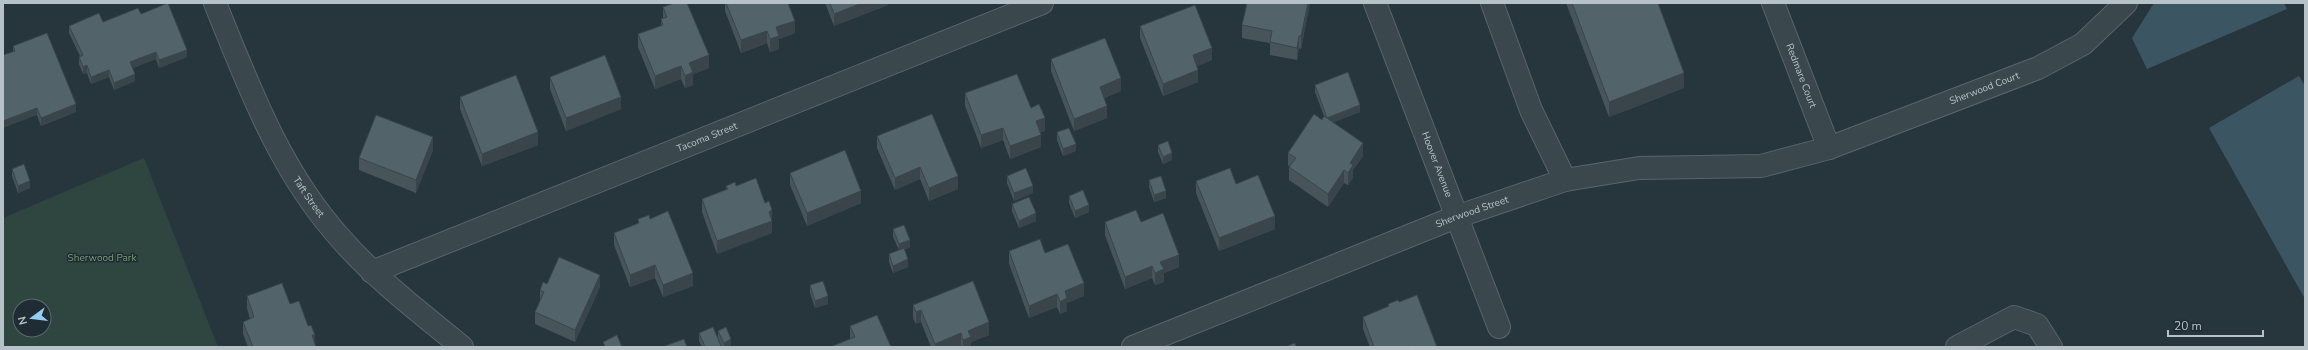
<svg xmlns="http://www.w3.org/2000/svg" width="2308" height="350" font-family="'Nunito Sans',sans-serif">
<rect width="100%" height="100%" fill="#27363d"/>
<!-- green -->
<path fill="#2f4540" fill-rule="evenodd" d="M144,158L218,347H3V218ZM20,306H44V330H20Z"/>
<!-- water -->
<path fill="#3c5563" d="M2154,3H2284L2287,9L2147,69L2132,38Z
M2299,76L2305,86V299L2209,128Z"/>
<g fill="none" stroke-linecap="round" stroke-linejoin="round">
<defs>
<g id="minor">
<path id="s1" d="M215,3C249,87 280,172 342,240C377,280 421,313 462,347"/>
<path id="s2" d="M1375,3L1499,327"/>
<path d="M1492,3L1531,110L1565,180"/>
<path id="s3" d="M1773,3L1829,148"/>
<path id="s4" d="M372,272L1042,3"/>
<path id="s5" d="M1133,347L1456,217L1565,180L1639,168L1761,166L1829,148L2038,68L2083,44L2126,3"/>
<path d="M1957,347L2014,317L2037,325L2051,347"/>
</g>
</defs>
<!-- minor casing -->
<use href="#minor" stroke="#58656b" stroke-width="24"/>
<!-- minor -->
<use href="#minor" stroke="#3a474d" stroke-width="22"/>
</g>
<!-- wall -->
<path fill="#47555b" d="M725,3H788L795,33L779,39V49L770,52L767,43L741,53L725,11Z
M825,3H888V5L834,26Z
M1310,3L1301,49L1299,48L1297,60L1270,55V43L1242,38V25Z
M1566,3H1658L1684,88L1609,117Z
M663,7L709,68L693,74V85L685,88L681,79L655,89L638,47V34L661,26V19L663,18Z
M141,14L187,57L159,68L156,59L133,68L135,81L114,90L109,77L91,84L87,73L83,74L79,64V57L80,56L69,33V26L103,22Z
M1140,26L1212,60L1197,66L1198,82L1163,96L1140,38Z
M13,46L76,112L41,126L13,51Z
M1051,59L1121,91L1104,98L1107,118L1074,131L1051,71Z
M550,77L621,109L566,131L550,89Z
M1315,85L1360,112L1333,122L1363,156L1353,170V178L1348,185L1344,183L1328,207L1289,180V166L1288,165V153L1322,120L1324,116L1315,92Z
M965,93L1031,108L1045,131L1040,132L1041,147L1010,159L1003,140L981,148L965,106Z
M460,97L538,145L482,166L460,109Z
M1057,132L1076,151L1063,156L1057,140Z
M877,136L958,189L929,201L920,179L895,190L877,148Z
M1158,145L1172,160L1163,164L1158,152Z
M433,150L416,193L359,170V158Z
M12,169L30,188L18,193L12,176Z
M790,173L861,203L807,226L790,185Z
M1007,176L1033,193L1014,201L1007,183Z
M1149,180L1166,198L1154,202L1149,187Z
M1196,181L1236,184L1275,229L1219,251L1196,193Z
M726,186H736L765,203L772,210V233L717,254L702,212V199L726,190Z
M1069,196L1089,212L1075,218L1069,203Z
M1012,204L1036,221L1019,228L1012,211Z
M638,219H650L693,286L663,297L655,278L630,287L614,245V233L638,223Z
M1105,222H1141L1179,267L1164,273V282L1155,285L1152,278L1125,289L1105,235Z
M893,229L910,247L905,249L908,267L893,273L889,262V254L899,250L893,237Z
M1009,251L1045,253L1084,296L1067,303V311L1060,314L1057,307L1029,318L1009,264Z
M547,284L600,287L575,342L535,324V312L540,301V290Z
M810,285L828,304L815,308L810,293Z
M247,296L290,304L308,326L316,347H248L243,334V322L250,319L247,308Z
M1399,302L1437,347H1370L1363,329V317L1388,307V304Z
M913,305L989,335L971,342V347H961V346L958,347H931L921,322L916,324L913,318Z
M850,326L891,347L850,339Z
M718,331L731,347H722L719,342L721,347H702L699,341V333L718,338Z"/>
<!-- shaded-wall -->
<path fill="#39454a" d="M862,3H888V5L834,26V14Z
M1308,3H1310L1301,49V36Z
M795,21V33L779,39V49L770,52V39L776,27Z
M767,31V43L741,53V40Z
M1299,36V48L1297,60V48Z
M1212,48V60L1193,68V55Z
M187,50V57L159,68V60Z
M156,52V59L130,69V62Z
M709,55V68L693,74V85L685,88V76L689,63Z
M87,65V73L83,74V67Z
M681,66V79L655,89V76Z
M109,70V77L91,84V77Z
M1198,70V82L1163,96V84Z
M1684,73V88L1609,117V102Z
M135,74V81L114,90V83Z
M1121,78V91L1100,99V87Z
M621,97V109L566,131V118Z
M76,104V112L41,126V118Z
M1360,105V112L1327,125V118Z
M1107,106V118L1074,131V119Z
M37,108V115L3,128V121Z
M1045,118V131L1036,134V121Z
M1003,128V140L981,148V135Z
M538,132V145L482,166V154Z
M1041,135V147L1010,159V146Z
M433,137V150L416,193V180Z
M1363,143V156L1353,170V178L1348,185V173L1350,163Z
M1076,144V151L1063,156V149Z
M1172,153V160L1163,164V157Z
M920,167V179L895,190V178Z
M1344,170V183L1328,207V194Z
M958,176V189L929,201V188Z
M30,181V188L18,193V186Z
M1033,186V193L1014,201V193Z
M861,191V203L807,226V213Z
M1166,191V198L1154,202V195Z
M1089,205V212L1075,218V211Z
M772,210V233L717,254V241L769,212Z
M1036,213V221L1019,228V221Z
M1275,216V229L1219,251V238Z
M910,240V247L899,251V244Z
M1179,255V267L1164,273V282L1155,285V273L1160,262Z
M908,259V267L893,273V266Z
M655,265V278L630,287V275Z
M1152,266V278L1125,289V277Z
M693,273V286L663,297V285Z
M600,275V287L575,342V330Z
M1084,283V296L1067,303V311L1060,314V302L1065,291Z
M1057,294V307L1029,318V306Z
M828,296V304L815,308V301Z
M921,310V322L916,324V312Z
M989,322V335L971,342V347H963V340L968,331Z
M961,333V346L958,347H935V344Z
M312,335H315V347Z
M731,339V347H724V343Z"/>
<!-- building -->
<path fill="#52636a" stroke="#39454a" d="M168,3L187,50L159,60L156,52L130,62L135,74L114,83L109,70L91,77L87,65L83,67L79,57L83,55L69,26L99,13L103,22L138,8L141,14Z
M674,3H687L709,55L689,63L693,72L685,76L681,66L655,76L638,34L663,25L661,19L667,17L663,7Z
M726,3H788L795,21L776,27L779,36L770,39L767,31L741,40Z
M830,3H862L834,14Z
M1247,3H1308L1301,36H1299L1297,48L1270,42L1272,31L1242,25Z
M1572,3H1658L1684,73L1609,102Z
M1195,5L1212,48L1193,55L1198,70L1163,84L1140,26Z
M47,33L76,104L41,118L37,108L3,121V55L15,51L13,46Z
M1105,38L1121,78L1100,87L1107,106L1074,119L1051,59Z
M605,55L621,97L566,118L550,77Z
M1348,72L1360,105L1327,118L1315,85Z
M1017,74L1031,108L1039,104L1045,118L1036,121L1041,135L1010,146L1003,128L981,135L965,93Z
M516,75L538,132L482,154L460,97Z
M932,114L958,176L929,188L920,167L895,178L877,136Z
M1314,114L1322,120L1324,116L1363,143L1350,163L1353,165L1348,173L1344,170L1328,194L1289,167L1296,158L1288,153Z
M376,115L433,137L416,180L359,158Z
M1069,128L1076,144L1063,149L1057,132Z
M1168,141L1172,153L1163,157L1158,145Z
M845,150L861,191L807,213L790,173Z
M24,164L30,181L18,186L12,169Z
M1026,168L1033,186L1014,193L1007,176Z
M1230,168L1236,184L1258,175L1275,216L1219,238L1196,181Z
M1161,176L1166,191L1154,195L1149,180Z
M756,178L765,203L769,201L772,210L769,212L772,221L717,241L702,199L728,189L726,186L735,182L736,186Z
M1083,190L1089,205L1075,211L1069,196Z
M1029,197L1036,213L1019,221L1012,204Z
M1136,210L1141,222L1163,213L1179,255L1160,262L1164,269L1155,273L1152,266L1125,277L1105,222Z
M668,211L693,273L663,285L655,265L630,275L614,233L639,223L638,219L649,215L650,219Z
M904,225L910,240L899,244L893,229Z
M1040,239L1045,253L1068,244L1084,283L1065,291L1067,298L1060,302L1057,294L1029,306L1009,251Z
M904,248L908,259L893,266L889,254Z
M559,257L600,275L575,330L535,312L544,292L540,290L543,282L547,284Z
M823,281L828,296L815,301L810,285Z
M973,281L989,322L968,331L971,337L963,340L961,333L935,344L921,310L916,312L913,305Z
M282,283L290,304L299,301L308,326L311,325L315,335H312L316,347H253L243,322L254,317L247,296Z
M1417,295L1437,347H1410L1409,346L1406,347H1374L1363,317L1389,306L1388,304L1398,300L1399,302Z
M877,315L891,347H830L855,337L850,326Z
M713,327L721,346L718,347H705L699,333Z
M726,327L731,339L724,343L718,331Z
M617,335L622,347H605L603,342Z
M684,339L687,347H662Z
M1295,343L1296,347H1285Z"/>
<g text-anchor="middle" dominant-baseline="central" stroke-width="3" stroke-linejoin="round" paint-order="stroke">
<!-- street labels -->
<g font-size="10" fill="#b7c2c8" stroke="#1f2c33">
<text stroke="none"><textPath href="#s3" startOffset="78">Redmare Court</textPath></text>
<text stroke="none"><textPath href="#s5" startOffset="897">Sherwood Court</textPath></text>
<text stroke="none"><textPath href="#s4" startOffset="361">Tacoma Street</textPath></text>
<text stroke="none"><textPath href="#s2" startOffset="173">Hoover Avenue</textPath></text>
<text stroke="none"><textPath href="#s1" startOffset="216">Taft Street</textPath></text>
<text stroke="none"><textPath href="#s5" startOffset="365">Sherwood Street</textPath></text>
</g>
<!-- park labels -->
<g font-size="10" fill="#779c77" stroke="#1f2c33">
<text x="102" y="258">Sherwood Park</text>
</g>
</g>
<!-- border -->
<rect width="2308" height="350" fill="none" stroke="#b7c2c8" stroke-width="8"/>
<!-- north arrow -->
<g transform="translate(32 318) rotate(255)"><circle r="19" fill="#1f2c33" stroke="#5c686f"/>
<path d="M0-3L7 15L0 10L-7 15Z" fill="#94cdf0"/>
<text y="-6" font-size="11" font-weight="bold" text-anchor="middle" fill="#b7c2c8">N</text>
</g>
<!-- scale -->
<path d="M2168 330v6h95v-6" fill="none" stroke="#b7c2c8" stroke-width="2"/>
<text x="2174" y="330" font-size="12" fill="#b7c2c8" stroke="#1f2c33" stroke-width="3" paint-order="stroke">20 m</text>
</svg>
